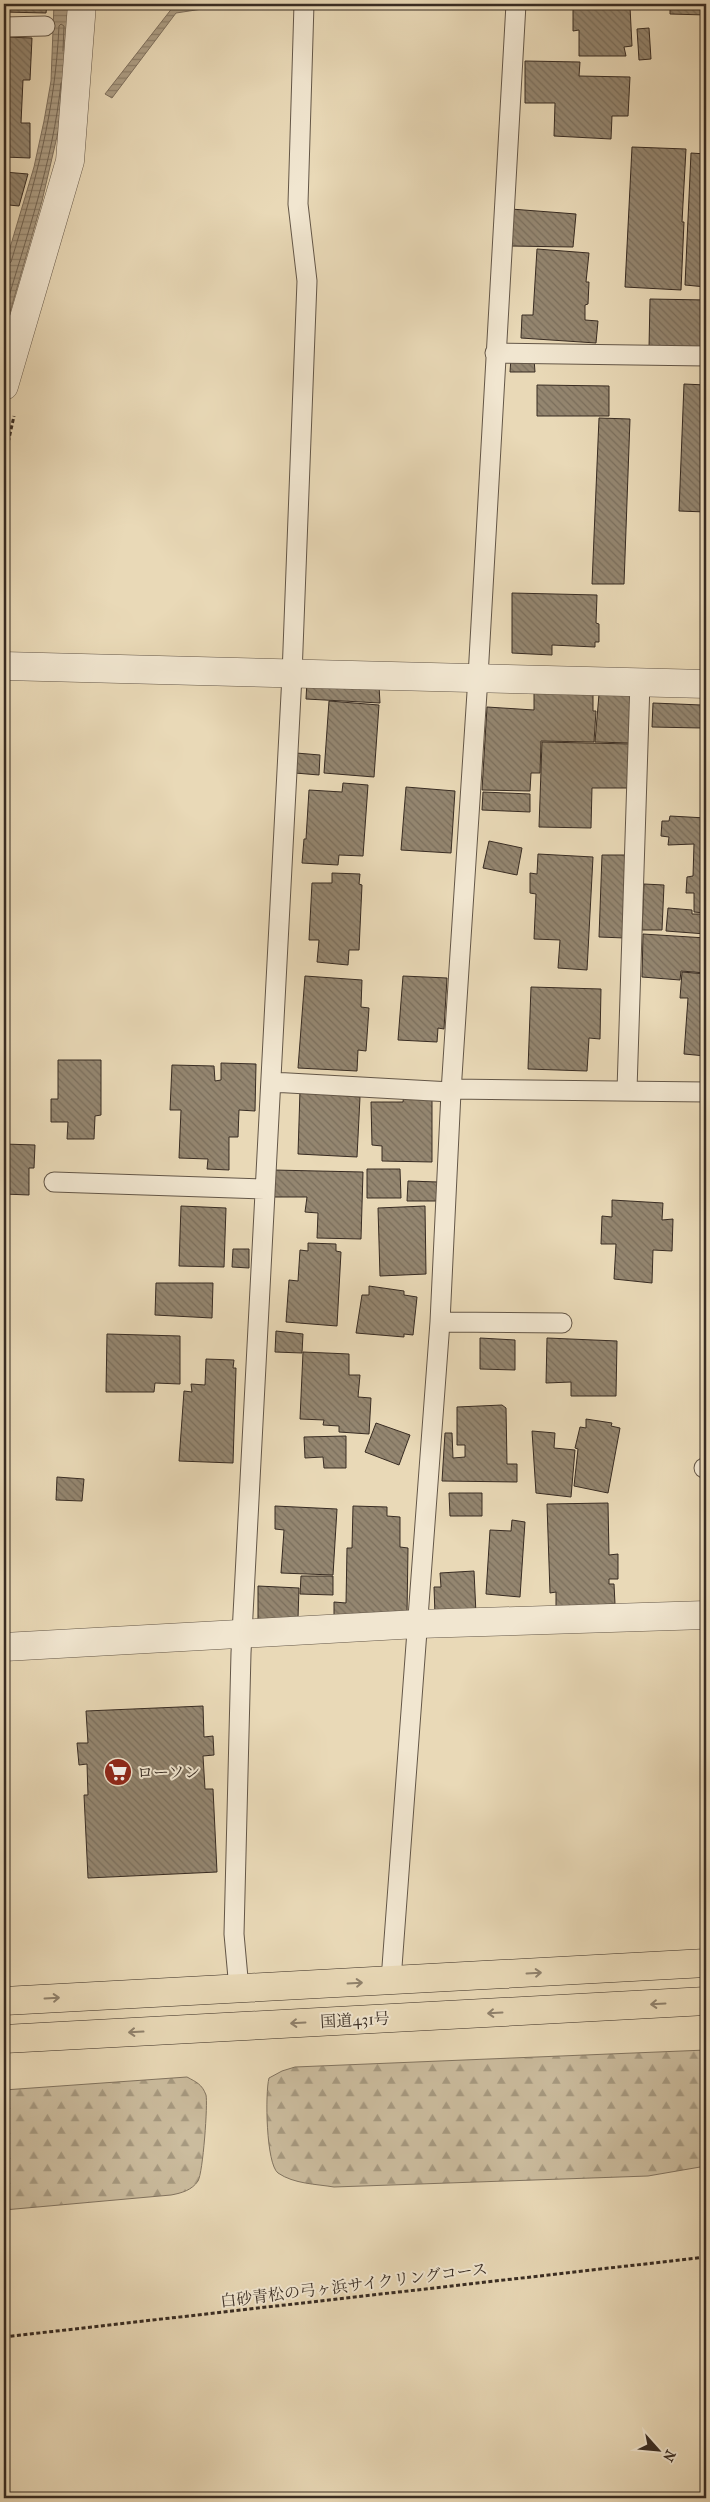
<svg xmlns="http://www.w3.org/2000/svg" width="710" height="2502" font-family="'IM FELL French Canon','Noto Serif JP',serif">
<defs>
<pattern id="forest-firs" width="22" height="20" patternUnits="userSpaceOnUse" patternTransform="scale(1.25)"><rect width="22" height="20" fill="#cbbc9e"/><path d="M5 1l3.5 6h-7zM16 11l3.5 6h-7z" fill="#a69980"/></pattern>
<pattern id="water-rules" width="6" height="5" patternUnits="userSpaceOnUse" patternTransform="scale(1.25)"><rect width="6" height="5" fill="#ad9e85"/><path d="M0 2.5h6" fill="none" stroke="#8e816c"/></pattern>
<pattern id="building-back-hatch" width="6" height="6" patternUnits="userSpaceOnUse" patternTransform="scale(1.25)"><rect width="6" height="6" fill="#948670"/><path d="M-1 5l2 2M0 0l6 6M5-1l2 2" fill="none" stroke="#7a6e5c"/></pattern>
</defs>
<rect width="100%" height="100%" fill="#e9d9b7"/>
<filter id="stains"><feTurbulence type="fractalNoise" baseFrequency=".004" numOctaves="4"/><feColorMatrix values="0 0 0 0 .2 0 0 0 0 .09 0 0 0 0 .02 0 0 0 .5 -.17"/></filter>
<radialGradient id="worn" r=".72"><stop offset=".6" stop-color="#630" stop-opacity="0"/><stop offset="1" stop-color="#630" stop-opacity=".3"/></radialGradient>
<!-- forest -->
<path fill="url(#forest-firs)" stroke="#827460" d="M706,2050V2166L648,2176L334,2187C316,2184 294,2184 278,2173C266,2164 265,2093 269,2078L282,2071L295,2067Z
M187,2077C196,2082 202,2084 206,2095C208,2103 203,2173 198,2181C192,2190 182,2193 171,2195L4,2210V2090Z"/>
<!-- water -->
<path fill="url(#water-rules)" stroke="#7e705e" d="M54,4H69L59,128L42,201L4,333V268L34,167L44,121L51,81Z
M193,4H222V6L176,13L112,98L105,94L173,7Z"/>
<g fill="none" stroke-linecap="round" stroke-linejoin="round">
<!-- shore -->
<path stroke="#726554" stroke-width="1" d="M4,266L11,262C36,179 55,113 59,26L61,24L64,26L63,51
M4,313C26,238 53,161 61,83"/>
</g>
<!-- building -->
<path fill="url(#building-back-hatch)" stroke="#382c23" d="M4,4H47L46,13L4,12Z
M573,4H646V7H630L632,46L624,47L626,56H579V30L573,31Z
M670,4H706V15L670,14Z
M649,28L651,59L639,60L637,29Z
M4,37L32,38L30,80H23L21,123H30V158L4,157Z
M525,61L580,62L579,76L630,77L628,116H612L611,139L554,136L555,103H525Z
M632,147L686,149L682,222H684L681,290L625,287Z
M691,153L706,154V287L685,285Z
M4,172L28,174L19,206L9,205L7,233H4Z
M511,209L576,214L573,247L510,246Z
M537,249L589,253L586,282H589L588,304L585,305V320L598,321L596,343L521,338L522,315H533Z
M650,299L706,300V348H649Z
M511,358L534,359L535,372H510Z
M684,384L706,385V512L679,511Z
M537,385L609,386V416H537Z
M599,418L630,419L624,584H592Z
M512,593L597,595L596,623L599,624V642H595V647L552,645V655L512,653Z
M307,681L379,686L380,703L306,699Z
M534,692L593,694V711H596L594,742L541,741L540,773H531L530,791L482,790L487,707L534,710Z
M599,694L633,695L631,743L595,742Z
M329,701L379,705L374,777L324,773Z
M653,703L701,705V728L652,727Z
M542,742L631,744L630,788H592L591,828L539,827Z
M703,748H706V807H702Z
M296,753L320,755L319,775L295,773Z
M343,783L368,785L363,856L339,855L338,865L302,863L304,839H306L309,790L342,792Z
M406,787L455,791L451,853L401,850Z
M483,792L530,794V812L482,810Z
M670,816L706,818V913L694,912V893H686L687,877L693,876L694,844L668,845L669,837L661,836L662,821H669Z
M489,841L522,848L517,875L483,868Z
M538,854L593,857L587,970L558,968L560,940L534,939L536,894L530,893V873L537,874Z
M602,855H628L625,938L599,937Z
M332,873L360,874L359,884L362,885L359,950H349L348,965L317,962L319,940H309L312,883H332Z
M644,884L664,885L662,930H642Z
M668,908L692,910V914H706V934L666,931Z
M643,934L706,938V973L681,971L680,980L642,977Z
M682,972L706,974V1056L684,1054L688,998H680Z
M305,976L362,980L361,1007L369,1008L366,1051L358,1050L357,1071L298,1068Z
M403,976L447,978L444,1029L438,1028L437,1042L398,1040Z
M531,987L601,989L600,1039L589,1038L587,1071L528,1069Z
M58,1060H101V1115L95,1116L94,1139H67L68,1122H51V1099H58Z
M221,1063L256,1064L255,1111L239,1110L238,1137H229V1170L207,1169L208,1159L179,1158L181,1110H170L172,1065L214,1066L215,1081L221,1080Z
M300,1090L336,1091V1095L360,1097L357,1157L298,1154Z
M404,1093L432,1094V1162L382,1161V1146L372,1145L371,1102H403Z
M4,1144L35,1145L34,1168H29V1195L4,1194Z
M367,1169H400L401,1198H367Z
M273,1170L363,1172L361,1239L317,1238L318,1213L305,1212L307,1197H272Z
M408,1181L438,1182L437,1201H407Z
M612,1200L663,1203L662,1220L673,1219L672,1251L653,1250L652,1283L614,1279L616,1244H601L602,1216L612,1217Z
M181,1206L226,1208L224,1267L179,1266Z
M425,1206L426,1274L380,1276L378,1208Z
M308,1243L336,1244V1251L341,1252L337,1326L286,1322L289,1280L298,1281L300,1250L308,1251Z
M233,1249H249V1268L232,1267Z
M156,1283H213L212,1318L155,1315Z
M369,1286L404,1291V1295L417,1297L413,1335L404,1334V1337L356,1333L362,1295H369Z
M276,1331L303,1334L302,1353L275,1352Z
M107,1334L180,1336V1384L155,1383L154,1392H106Z
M480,1338L515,1340V1370L480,1369Z
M547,1338L617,1341L616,1396H571V1382L546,1383Z
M303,1352L349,1354V1375H360L358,1397L371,1398L369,1434L339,1432V1426L323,1425L324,1420L300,1419Z
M206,1359L234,1360L233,1368H236L233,1463L179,1461L184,1391L192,1392L191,1384L205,1385Z
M502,1405L506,1408L507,1464H517V1482L442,1481L445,1433H452L453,1458L465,1457V1445H457V1407Z
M586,1419L612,1423L611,1426L620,1428L608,1493L574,1486L578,1449L575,1448L580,1427L586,1428Z
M376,1423L410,1435L399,1465L365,1452Z
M532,1431L555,1433L554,1448L575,1450L571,1497L536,1493Z
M346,1436V1468H324L323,1457L305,1458L304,1437Z
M57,1477L84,1479L82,1501L56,1500Z
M449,1493H482V1516H450Z
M608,1503L609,1555L618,1554V1579H609V1584H614L615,1604L556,1607V1592L550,1593L547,1504Z
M275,1506L337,1509L333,1575L281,1573L284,1530L275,1529Z
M353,1506L387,1507V1516L400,1517V1547L408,1548L407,1614L334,1617V1602L346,1603L347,1548H352Z
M512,1520L525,1522L520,1597L486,1594L490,1530L511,1531Z
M474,1571L476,1614L435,1615L434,1587H441L440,1573Z
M301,1576H333V1595L300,1594Z
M258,1586L299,1588L298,1618L258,1621Z
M203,1706L204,1737L213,1736L214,1755L203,1756L205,1789H213L217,1872L88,1878L84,1795H88L87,1764L79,1765L77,1743H88L86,1711Z"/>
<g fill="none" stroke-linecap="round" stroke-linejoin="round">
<defs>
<path id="lane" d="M4,27L45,26
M495,353L706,356
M271,1082L451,1092
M452,1089L706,1092
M627,1090L640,682
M54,1182L265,1189
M440,1322L562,1323
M704,1468H706
M391,1980L440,1322L451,1092L478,677L516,4
M239,1989L234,1934L241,1653L292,675L307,281L298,204L304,4"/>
<path id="street" d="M4,386L70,161L82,4
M4,666L706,684
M4,1647L418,1624L706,1615"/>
<path id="highway" d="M4,2001L706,1963
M4,2039L706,2001"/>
</defs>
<!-- lane casing -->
<use href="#lane" stroke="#645748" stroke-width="21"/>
<!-- street casing -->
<use href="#street" stroke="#645748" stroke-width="29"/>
<!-- highway casing -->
<use href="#highway" stroke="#382c23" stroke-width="29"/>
<!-- path -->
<path stroke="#382c23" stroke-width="3" stroke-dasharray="4 2.5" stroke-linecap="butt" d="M4,461L14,416
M4,2337L706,2257"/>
<!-- lane -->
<use href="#lane" stroke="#f1e6d0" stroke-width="19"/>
<!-- street -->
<use href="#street" stroke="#f1e6d0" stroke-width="28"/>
<!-- highway -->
<use href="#highway" stroke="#e9d9b7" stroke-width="28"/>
</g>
<!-- one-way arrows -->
<defs><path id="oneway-shaft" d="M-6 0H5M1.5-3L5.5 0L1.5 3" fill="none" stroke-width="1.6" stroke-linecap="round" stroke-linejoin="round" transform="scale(1.25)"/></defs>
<g stroke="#90826d">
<use href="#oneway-shaft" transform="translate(534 1973) rotate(-3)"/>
<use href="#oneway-shaft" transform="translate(355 1983) rotate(-3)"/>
<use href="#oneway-shaft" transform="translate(52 1998) rotate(-3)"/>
<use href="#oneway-shaft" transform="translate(658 2004) rotate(177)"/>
<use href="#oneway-shaft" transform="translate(495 2013) rotate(177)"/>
<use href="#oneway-shaft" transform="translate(298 2023) rotate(177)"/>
<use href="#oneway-shaft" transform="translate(136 2032) rotate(177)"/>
</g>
<!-- icons -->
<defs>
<symbol id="supermarket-disc" viewBox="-11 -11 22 22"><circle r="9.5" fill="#8f2418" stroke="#f1e6d0"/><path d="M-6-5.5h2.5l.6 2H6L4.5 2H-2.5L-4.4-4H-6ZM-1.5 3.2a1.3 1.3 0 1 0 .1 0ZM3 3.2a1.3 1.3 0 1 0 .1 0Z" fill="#fff"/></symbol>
</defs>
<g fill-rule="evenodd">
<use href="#supermarket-disc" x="102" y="1756" width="32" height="32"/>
</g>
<g text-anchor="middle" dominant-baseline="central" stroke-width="4" stroke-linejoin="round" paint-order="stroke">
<!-- poi labels -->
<g font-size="16" fill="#382c23" stroke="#f1e6d0" text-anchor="start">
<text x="137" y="1772">ローソン</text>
</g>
<!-- street labels -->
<g font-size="16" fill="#382c23" stroke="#f1e6d0">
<text transform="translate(355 2020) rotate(-3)">国道431号</text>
<text transform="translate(354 2285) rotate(-7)">白砂青松の弓ヶ浜サイクリングコース</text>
</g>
</g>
<!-- margin -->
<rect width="710" height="2502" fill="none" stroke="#e9d9b7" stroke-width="20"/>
<rect x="5" y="5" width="700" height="2492" fill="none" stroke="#382c23" stroke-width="2.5"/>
<rect x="10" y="10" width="690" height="2482" fill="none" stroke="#382c23"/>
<!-- north arrow -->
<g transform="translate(658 2450) rotate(117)" stroke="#f1e6d0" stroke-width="4" paint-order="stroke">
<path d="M0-4L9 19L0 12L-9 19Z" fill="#382c23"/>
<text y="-8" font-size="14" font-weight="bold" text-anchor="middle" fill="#382c23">N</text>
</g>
<rect width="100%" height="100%" filter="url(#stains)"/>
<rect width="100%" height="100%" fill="url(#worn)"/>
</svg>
